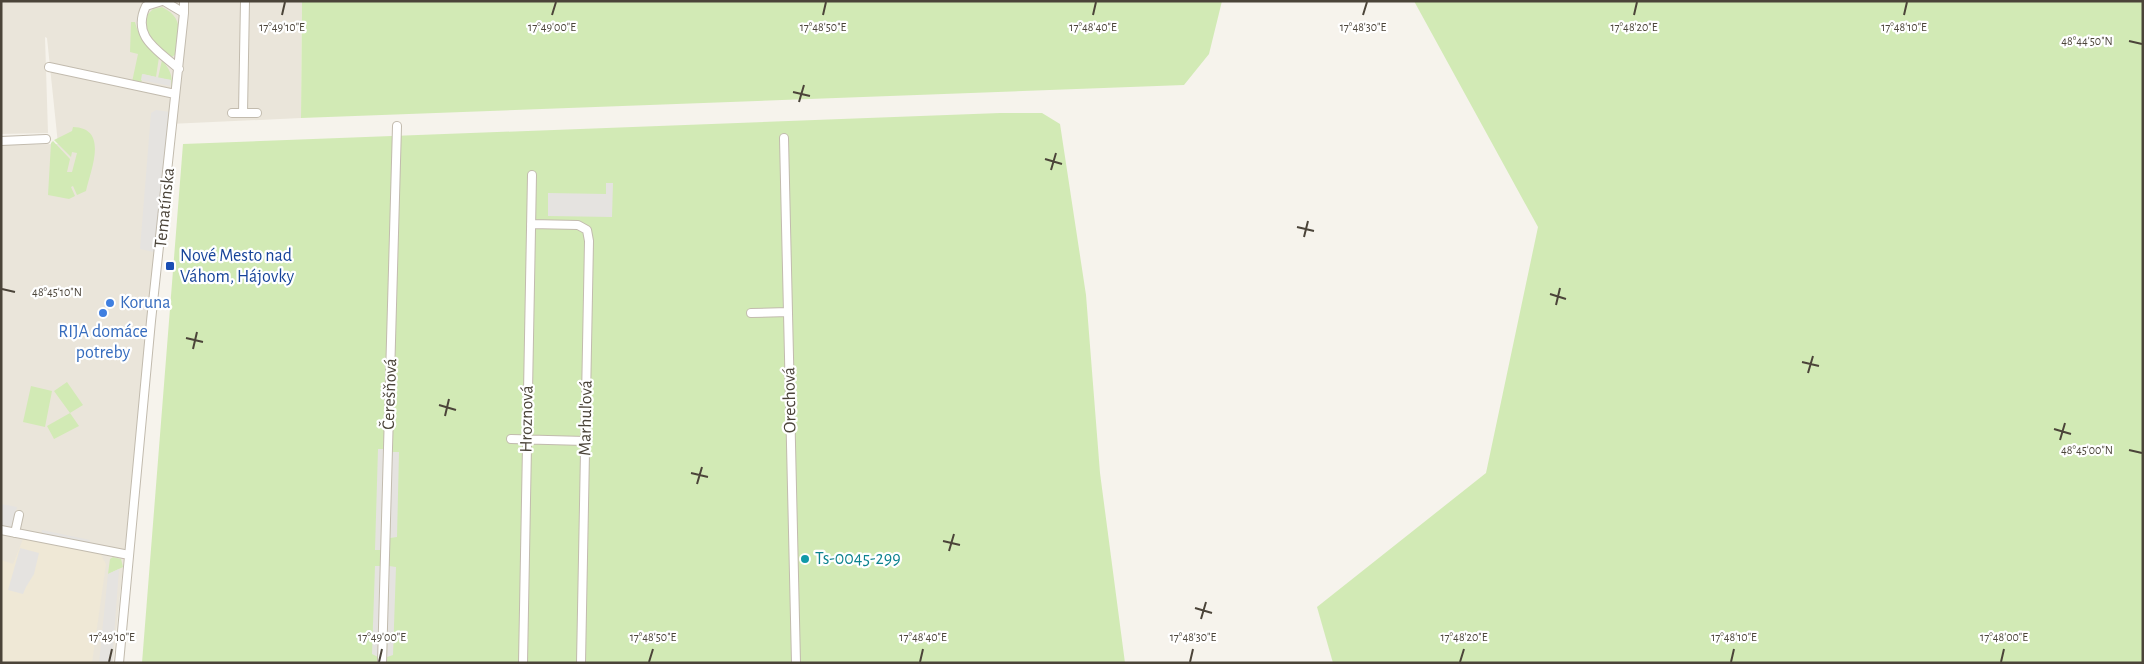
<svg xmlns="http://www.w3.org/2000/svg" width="2144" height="664" font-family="'Alegreya Sans',sans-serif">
<rect width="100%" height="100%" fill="#f6f3ec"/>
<!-- residential -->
<path fill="#eae5da" d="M1,1H302L301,118L169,124L113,663H1V145L58,144L47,38L45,37L48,133L1,134Z"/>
<!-- education -->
<path fill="#efe8d6" d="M23,539L100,553L106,564L92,663H1V560L13,564Z"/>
<!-- green -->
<path fill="#d2eab5" d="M302,1H1222L1209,54L1184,85L301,118Z
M1414,1H2143V663H1333L1317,607L1486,473L1538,227Z
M162,7C184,18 179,32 177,53L172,57L157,45L146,30V16L153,9Z
M131,22H135C138,37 149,46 159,57L156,77L143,74L141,84L132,82L138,54L130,52Z
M162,60C169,68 174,77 171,88V80L158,78Z
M1000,113H1042L1060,124L1086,295L1100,473L1125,663H142L183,144Z
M73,127C109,128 91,169 86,191L77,195L73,186L71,187L75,196L69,199L48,195L51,143L53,141L70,159L67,172H72L77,153L72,152L71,157L54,140L72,131Z
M67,382L83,405L70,413L79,426L54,439L47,426L70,413L54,391Z
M31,386L52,391L45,427L23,422Z
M113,557L121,559L123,567L108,574L110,559Z"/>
<!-- parking -->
<path fill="#e5e3e0" d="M142,74L171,80L170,86L141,80Z
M156,110L170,112L154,252L140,249L151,113Z
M606,183H613L612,217L548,216V193L606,194Z
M378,449H384L381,550H375Z
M392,452H399L397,537L390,538Z
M1,504L17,507L12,527L1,525Z
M42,530L90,540L89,546L41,536Z
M20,548L39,553L34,574L26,587L23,594L8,590Z
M375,566H381L378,657L372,654Z
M389,566L396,567L393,655L387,657Z
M119,569L112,663H99L108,574Z"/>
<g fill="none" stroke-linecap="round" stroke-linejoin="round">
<defs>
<path id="minor" d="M162,1L146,6C131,37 158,50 179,69
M184,13V1
M49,67L175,94
M232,113H257
M243,113L245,1
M784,138L796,663
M1,141L46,139
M531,224L578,225L587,230L589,241L581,663
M751,313L788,312
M511,439L585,441
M1,530L129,555
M15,533L19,515
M119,663L151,321L184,13L164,1
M382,663L397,126
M523,663L532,175"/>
</defs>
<!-- minor casing -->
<use href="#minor" stroke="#c2bbae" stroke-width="10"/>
<!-- minor -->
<use href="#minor" stroke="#fff" stroke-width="8"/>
</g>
<!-- ticks -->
<path fill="none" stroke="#4b4439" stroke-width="2" d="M282,15L285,2M552,15L556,2M823,15L826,2M1093,15L1096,2M1363,15L1367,2M1634,15L1637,2M1904,15L1907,2M2129,41L2142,44M793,92L810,96M799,102L804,85M1045,159L1062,164M1051,170L1056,153M1297,227L1314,231M1304,237L1308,221M2,289L15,292M1550,294L1566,299M1556,305L1560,288M186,338L203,342M193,349L197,332M1802,362L1819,366M1808,373L1813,356M439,405L456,410M445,416L449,399M2054,429L2071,434M2060,440L2065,423M2129,450L2142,453M691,473L708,477M697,484L702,467M943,541L960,545M949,551L954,534M1195,608L1212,613M1201,619L1206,602M109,662L112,649M379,662L382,649M649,662L653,649M920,662L923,649M1190,662L1193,649M1460,662L1464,649M1731,662L1734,649M2001,662L2004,649"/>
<!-- markers -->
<rect fill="#1a4fb4" stroke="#fff" stroke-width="2" x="165" y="261" width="10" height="10" rx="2.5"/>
<g fill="#3f7fe0" stroke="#fff" stroke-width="2">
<circle cx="110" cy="303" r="5"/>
<circle cx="103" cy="313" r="5"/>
</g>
<circle fill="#0f9aa8" stroke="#fff" stroke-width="2" cx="805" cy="559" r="5"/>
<g text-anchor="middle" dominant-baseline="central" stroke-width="4.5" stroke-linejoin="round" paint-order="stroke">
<!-- street labels -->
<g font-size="18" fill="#4b4439" stroke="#fff">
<text transform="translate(165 208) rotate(-84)">Tematínska</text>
<text transform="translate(390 394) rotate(-88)">Čerešňová</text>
<text transform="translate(790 400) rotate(-91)">Orechová</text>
<text transform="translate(586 418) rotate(-89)">Marhuľová</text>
<text transform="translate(527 419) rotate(-89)">Hroznová</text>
</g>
<!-- transit labels -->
<g font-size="18" fill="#164399" stroke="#fff" text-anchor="start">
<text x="180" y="256">Nové Mesto nad<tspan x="180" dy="21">Váhom, Hájovky</tspan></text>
</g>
<!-- shop labels -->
<g font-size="18" fill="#366cbe" stroke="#fff" text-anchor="start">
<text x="120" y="303">Koruna</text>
<text x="103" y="332" text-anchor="middle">RIJA domáce<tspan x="103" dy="21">potreby</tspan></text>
</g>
<!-- culture labels -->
<g font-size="18" fill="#0d838f" stroke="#fff" text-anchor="start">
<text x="815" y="559">Ts-0045-299</text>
</g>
</g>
<g font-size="12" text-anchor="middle" fill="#4b4439" stroke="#fff" stroke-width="4.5" stroke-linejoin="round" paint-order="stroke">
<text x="282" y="31">17°49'10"E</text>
<text x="552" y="31">17°49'00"E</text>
<text x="823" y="31">17°48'50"E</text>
<text x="1093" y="31">17°48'40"E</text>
<text x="1363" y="31">17°48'30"E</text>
<text x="1634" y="31">17°48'20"E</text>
<text x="1904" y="31">17°48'10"E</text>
<text x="2087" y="45">48°44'50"N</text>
<text x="57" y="296">48°45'10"N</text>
<text x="2087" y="454">48°45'00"N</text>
<text x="112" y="641">17°49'10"E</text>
<text x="382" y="641">17°49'00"E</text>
<text x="653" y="641">17°48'50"E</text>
<text x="923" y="641">17°48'40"E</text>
<text x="1193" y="641">17°48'30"E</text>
<text x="1464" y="641">17°48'20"E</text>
<text x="1734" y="641">17°48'10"E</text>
<text x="2004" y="641">17°48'00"E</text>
</g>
<!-- border -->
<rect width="2144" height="664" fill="none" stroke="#4b4439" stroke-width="5"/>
</svg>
